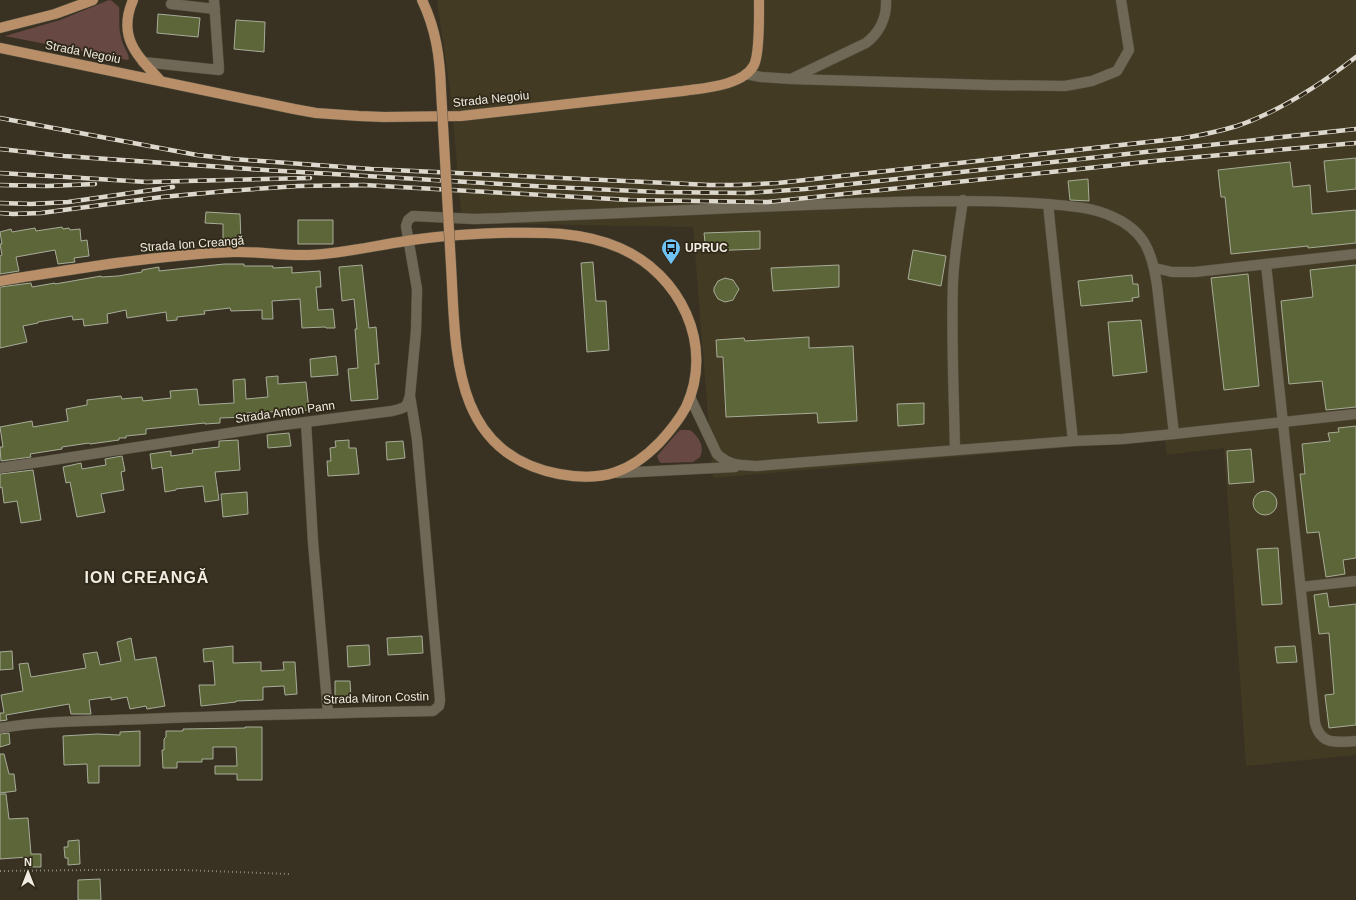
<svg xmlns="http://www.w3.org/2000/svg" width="1356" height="900" font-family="Arial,sans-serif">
<rect width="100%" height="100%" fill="#393222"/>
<!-- built -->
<path fill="#433a23" d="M437,0H1356V755L1246,766L1224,448L1167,455L1165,439L713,478L693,227L462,223L451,97Z"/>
<!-- green -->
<path fill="#674843" d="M109,0L112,1L119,7C120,17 118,27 121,37C122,45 128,51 129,59L127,60L5,36L60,20Z
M680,430H690C699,437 705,446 700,457L693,462L661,463L659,461L657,456L676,434Z"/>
<!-- building -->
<path fill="#5d6639" stroke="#a7ac99" d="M158,14L200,18L198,37L157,33Z
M236,20L265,22L264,52L234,49Z
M1356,158V189L1327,192L1324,161Z
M1290,162L1293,187L1310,185L1312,214L1356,210V243L1308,248V246L1231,254L1225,197H1221L1218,170Z
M1088,179L1089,201L1070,200L1068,181Z
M206,212L240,214L241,242H223V224L205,223Z
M298,220H333V244H298Z
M62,227L63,229L69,228L70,230L80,229L81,241L87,240L89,256L74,258L75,262L58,264L55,250L16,257L19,271L0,274V256L2,255L0,244H2L0,232L11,229L12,232L35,228L36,231Z
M760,231V249L706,251L704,233Z
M913,250L946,256L941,286L908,279Z
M593,262L596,301H606L609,350L587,352L581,263Z
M224,264H244V266H273V268L292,267V273L320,271L321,287H316L318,310L333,309L335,328H326L325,327L302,328L300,299L272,301L273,319H262V310L231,311L230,308L204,311L205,314L177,317V320L167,321L166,312L127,318L126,310L107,314L108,323L84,326L83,319L73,320L72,316L38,322V323L23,326L27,342L0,348V287L31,283L32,287L55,283V284L101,276V277L118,276L142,272V270L159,267V271Z
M362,265L369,328L376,327L379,364H375L378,399L351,401L348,369L358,368L355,329H357L354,299L342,301L339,267Z
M839,265V287L773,291L771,268Z
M1356,265V407L1326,410L1322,381L1289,384L1281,301L1313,297L1310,270Z
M1248,274L1259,386L1224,390L1211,278Z
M1132,275L1133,284H1138L1139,297L1132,298L1133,301L1081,306L1078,281Z
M725,278L733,280L739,289L733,300L725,302L718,299L714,292V288L718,281Z
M1141,320L1147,372L1113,376L1108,322Z
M809,337V348L853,346L857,421L818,423L817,413L726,417L723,357H717L716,340L744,338L745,341Z
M336,356L338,375L311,377L310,359Z
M278,376V384L306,382L309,410L247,413L248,417L220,418V423L205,424V423L146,429V434L126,436V438H119V440L90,444L89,443L62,447V449L30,454L31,457L1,461L0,447H3L0,427L32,421L33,427L68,421L66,409L87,405V400L121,396L122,399L142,397L143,401L171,398L170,391L197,389L199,405L234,403L233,380L245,379L246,399L268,397L266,377Z
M924,403V424L898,426L897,404Z
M1356,426V558L1343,560L1345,574L1326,577L1319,532L1307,533L1300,474H1305L1302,444L1330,441L1328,433L1339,432L1338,428Z
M289,433L291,446L268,448L267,435Z
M238,440L240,470L215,472L219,500L205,502L203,486L176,489V490L165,492L162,467L152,469L150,454L171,451V456L193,453L192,450L219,447V441Z
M349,440V448H356L359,474L328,476L327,461H331L330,448L336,447L335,441Z
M403,441L405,458L387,460L386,442Z
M1251,449L1254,482L1229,484L1227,451Z
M122,456L125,471L121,472L124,490L101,494L105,512L77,517L70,482L66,483L63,467L81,463L82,469L106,465L105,459Z
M33,470L41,520L21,523L17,501L4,503L2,487L0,488V474Z
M1253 503a12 12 0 1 1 24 0a12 12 0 1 1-24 0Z
M247,492L248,514L223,517L221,494Z
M1278,548L1282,604L1262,605L1257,549Z
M1327,593L1329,607L1356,604V725L1329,728L1325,695L1334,694L1329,633L1319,634L1314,595Z
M422,636L423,653L388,655L387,638Z
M131,638L135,660L156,657L165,706L147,709L146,706L130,709L127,697L111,700V697L89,700L91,714H71L69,704L6,715L7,720L0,721V713H4L1,695L23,691L19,664L28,663L31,677L86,668L83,654L97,652L100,665L121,661L117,642Z
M369,645L370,665L348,667L347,646Z
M233,646V663L261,662V671L284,670L283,662H295L297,694L285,695L284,686L263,687V700L236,701V702L201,706L199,685H215L213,661L204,662L203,649Z
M1295,646L1297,662L1277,663L1275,647Z
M12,651L13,669L0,670V652Z
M335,681H350L351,698L335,699Z
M245,727H262V780H237V774H215V766H237L236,747H213V759H202V762H177V768H163L162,750H164V739L166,737V731H183V729L245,728Z
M140,731V766H99V783H88L87,764L64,765L63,736L97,734L120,735V732Z
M9,733L10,744L0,747V734Z
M0,754H4L9,774H14L16,791L0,793Z
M0,794H6L9,819L28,818L31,854H41V867H28V857L0,859Z
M79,840L80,864L68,865V858H65L64,847H68V841Z
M100,879L101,900H78V880Z"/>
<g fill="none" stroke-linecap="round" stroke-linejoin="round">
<defs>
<path id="minor" d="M171,4L215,9
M143,62L219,70L214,0
M746,74L761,77L791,79L989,85L1065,86L1092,81L1117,71L1129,50L1121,0
M793,78L866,43C879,33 887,18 886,0
M1048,204L1073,441
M1266,264L1315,723C1321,746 1337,742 1356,741
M1155,268L1172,272H1195L1356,254
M690,397L717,454C730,466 740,465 757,466L1073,441L1123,439L1174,434
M306,422L313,542L328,713
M955,450C954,394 951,338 953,282C954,255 959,228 963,200
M0,468L275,426L392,411C405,408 407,408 410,395L416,331L417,289L406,226L408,220L413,216L474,219C614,214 754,206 894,202C945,201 996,200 1047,204C1069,206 1091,207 1111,216C1144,230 1152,251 1157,285L1174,434L1356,414
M617,473L735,467
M1301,587L1356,581
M0,728C48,720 97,721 145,719C241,715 337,713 433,711L439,706L440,700L417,439L410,396"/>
<path id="major" d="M133,0C117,37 137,56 161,81
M422,0C436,29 440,58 441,90
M0,28L55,14L93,0
M0,48L294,109L316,113L359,116L384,117L461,116L683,91C703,88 743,86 754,65C760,53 759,15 759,0
M0,281C39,274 77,269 116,263C155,258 194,253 233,252C258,251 283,256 308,255C340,254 373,246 406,241C436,236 467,234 498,233C539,232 581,231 620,248C680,274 715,345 686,407C679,420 670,431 660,442C630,473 602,482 559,474C451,453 456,351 451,265"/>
</defs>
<!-- minor casing -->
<use href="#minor" stroke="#565142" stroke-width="11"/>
<!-- major casing -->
<use href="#major" stroke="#565142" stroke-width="11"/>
<!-- path -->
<path stroke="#8b8678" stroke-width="2" stroke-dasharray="1 3" stroke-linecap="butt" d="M0,871L93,870H183L289,874"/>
<!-- minor -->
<use href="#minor" stroke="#6f6856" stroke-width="10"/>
<!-- major -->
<use href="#major" stroke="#b88f69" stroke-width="10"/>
<defs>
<path id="rail" d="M0,118L197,155L233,159L371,169L709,185H737L778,183L1184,138C1202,135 1220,131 1237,126C1281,111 1320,85 1356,57
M0,149L64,156L265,170L550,187L658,192L746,193L805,189L1356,129
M0,173L147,182L310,178
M0,185L47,186L95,184
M0,203L31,204L68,202L173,187
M0,213L13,214L41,213L162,197L227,191L298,186L364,185L630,200L768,202L1164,160L1356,143"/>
</defs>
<!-- rail casing -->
<use href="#rail" stroke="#ddd8cd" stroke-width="4.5"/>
<!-- rail -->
<use href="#rail" stroke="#2f2818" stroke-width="3" stroke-dasharray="9" stroke-linecap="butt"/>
<defs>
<path id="major-bridge" d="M441,90L451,265"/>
</defs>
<!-- major-bridge casing -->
<use href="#major-bridge" stroke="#565142" stroke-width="11" stroke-linecap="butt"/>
<!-- major-bridge -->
<use href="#major-bridge" stroke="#b88f69" stroke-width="10"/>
</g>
<!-- icons -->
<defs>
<symbol id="bus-pin" viewBox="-11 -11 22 30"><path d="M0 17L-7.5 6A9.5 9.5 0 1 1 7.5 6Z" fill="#70c1f4" stroke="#2f2818"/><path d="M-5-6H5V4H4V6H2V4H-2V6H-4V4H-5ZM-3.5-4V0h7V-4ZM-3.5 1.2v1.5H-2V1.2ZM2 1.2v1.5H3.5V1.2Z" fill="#111"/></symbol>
</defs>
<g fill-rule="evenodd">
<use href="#bus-pin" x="660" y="237" width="22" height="30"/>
</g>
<g text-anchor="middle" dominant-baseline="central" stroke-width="3.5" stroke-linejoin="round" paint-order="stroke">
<!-- street labels -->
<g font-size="12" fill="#f0ece1" stroke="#2f2818">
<text transform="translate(83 52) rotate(11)">Strada Negoiu</text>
<text transform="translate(491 99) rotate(-6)">Strada Negoiu</text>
<text transform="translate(192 244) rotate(-4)">Strada Ion Creangă</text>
<text transform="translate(285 412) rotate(-8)">Strada Anton Pann</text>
<text transform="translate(376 698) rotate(-2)">Strada Miron Costin</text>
</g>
<!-- poi labels -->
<g font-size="12" font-weight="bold" fill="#f0ece1" stroke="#2f2818" text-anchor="start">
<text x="685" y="248">UPRUC</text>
</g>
<!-- district labels -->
<g font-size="16" font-weight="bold" letter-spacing="1" fill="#f0ece1" stroke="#2f2818">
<text x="147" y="577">ION CREANGĂ</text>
</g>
</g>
<!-- north arrow -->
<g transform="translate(28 872)" stroke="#2f2818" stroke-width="3" paint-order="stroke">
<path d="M0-3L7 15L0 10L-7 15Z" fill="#f0ece1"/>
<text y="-6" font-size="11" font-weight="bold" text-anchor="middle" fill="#f0ece1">N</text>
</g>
</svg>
